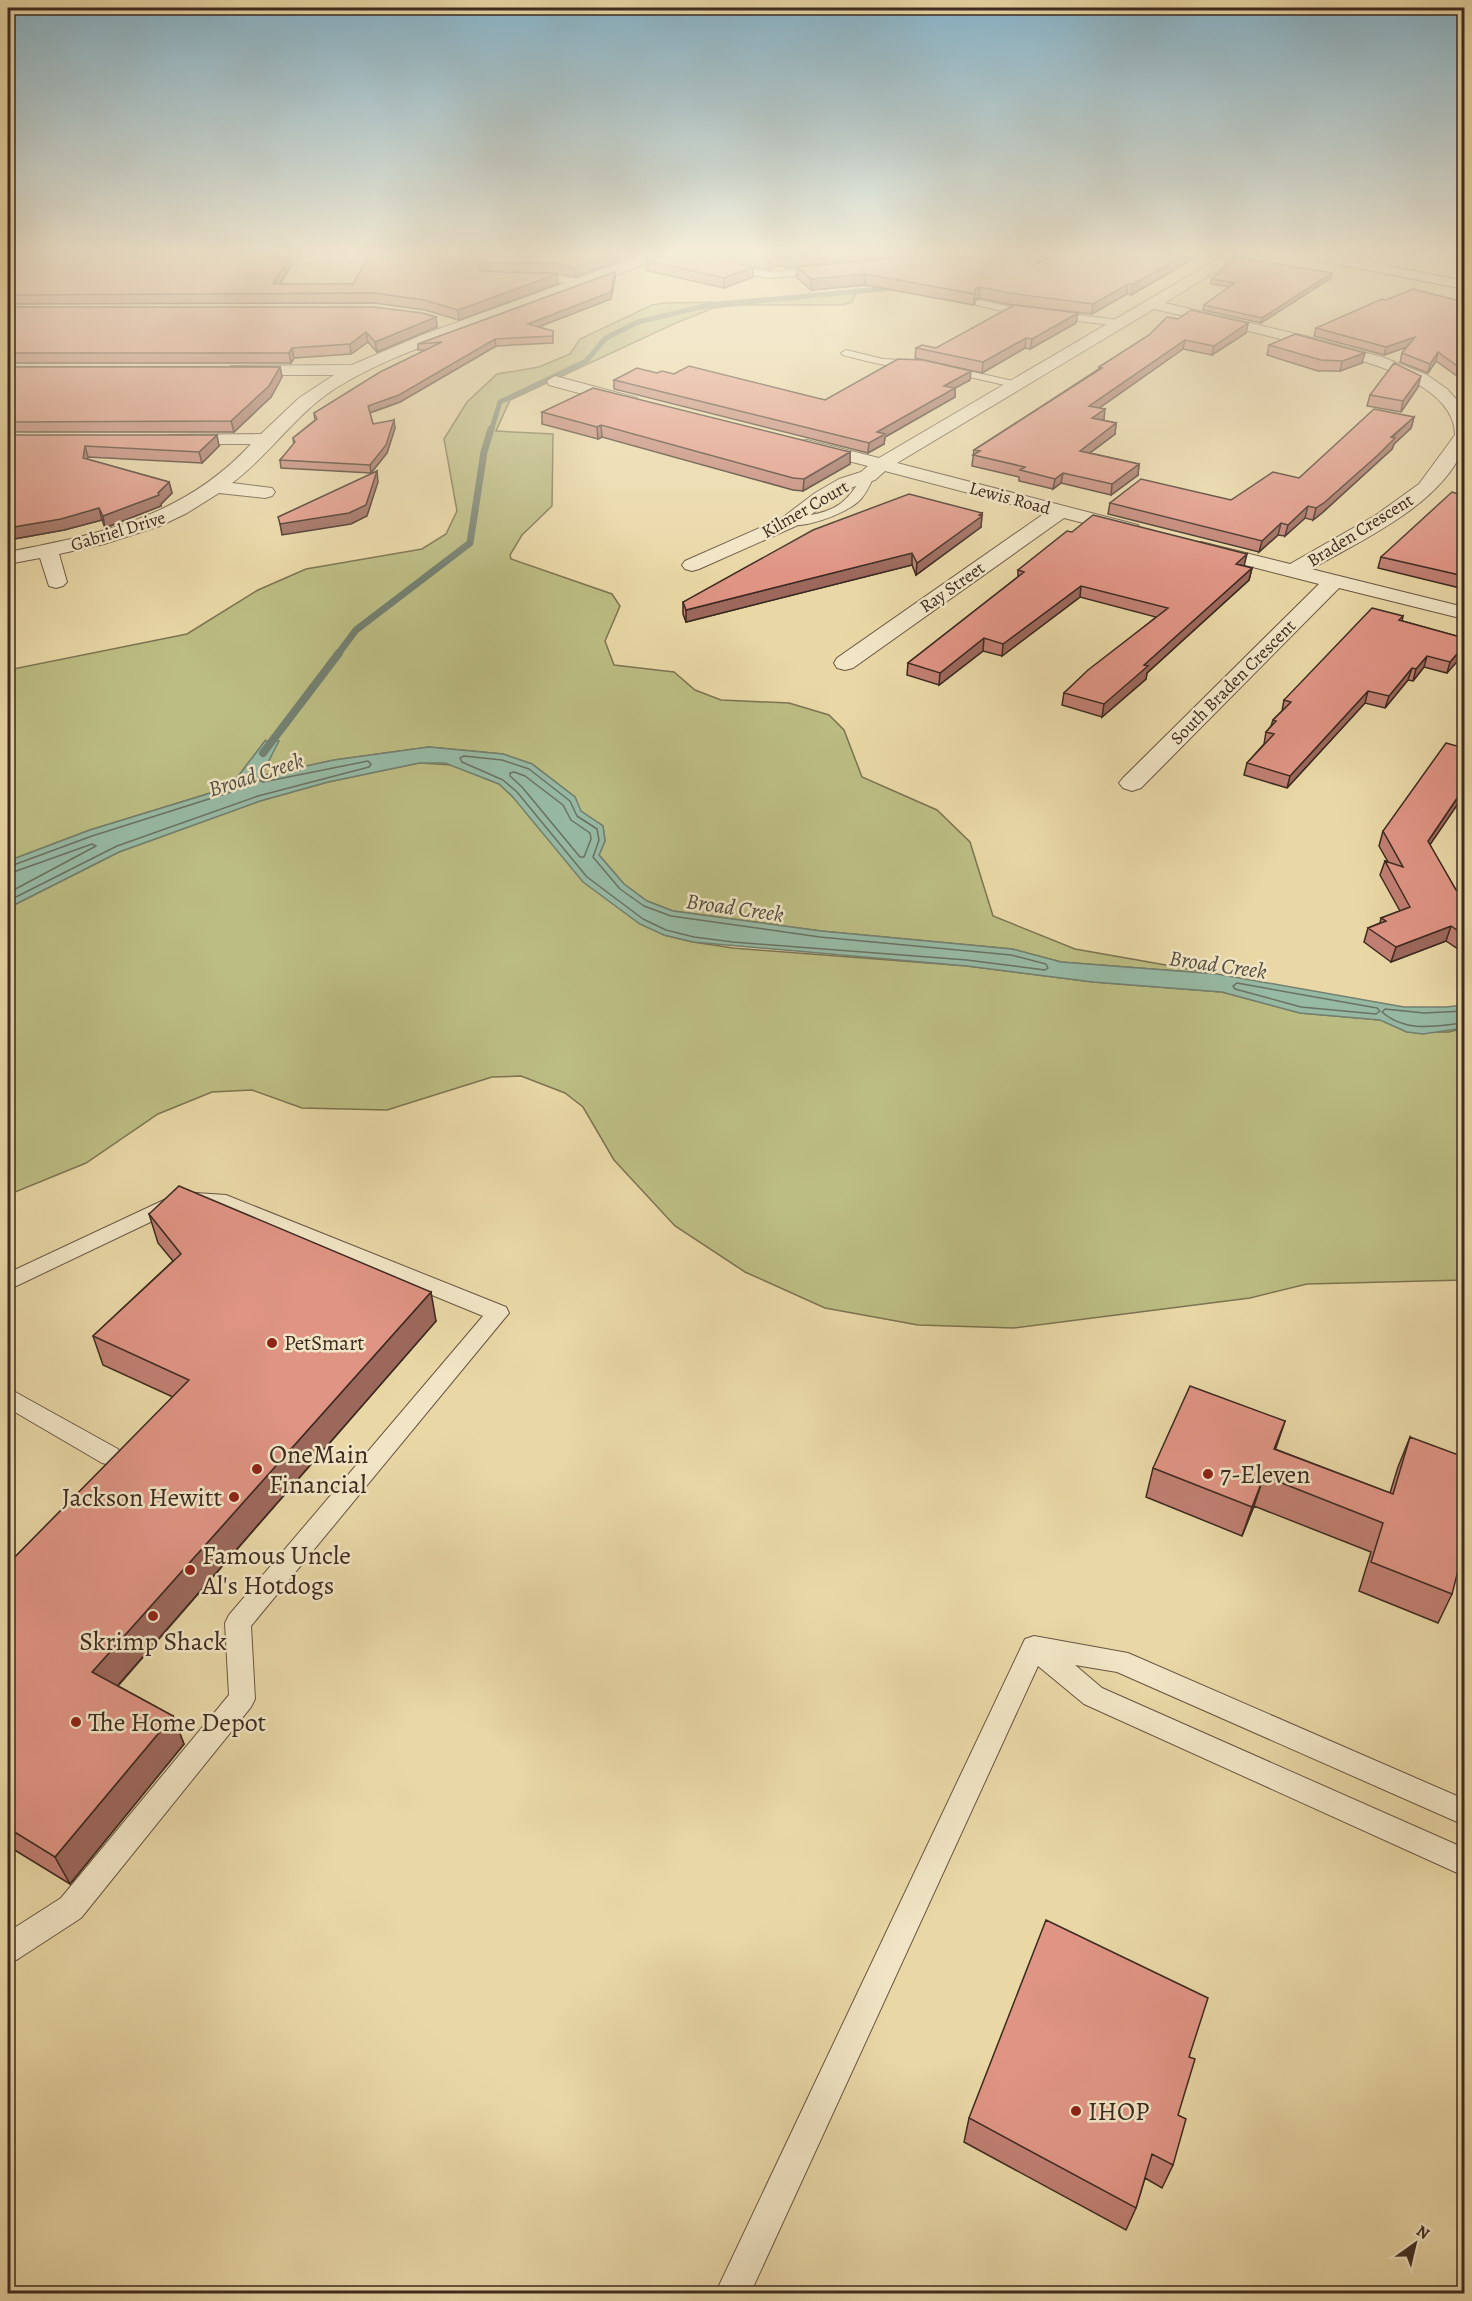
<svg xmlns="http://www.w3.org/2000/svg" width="1472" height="2301" font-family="Alegreya,serif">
<rect width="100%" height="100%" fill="#e9d7a6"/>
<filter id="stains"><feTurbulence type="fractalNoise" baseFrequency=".00333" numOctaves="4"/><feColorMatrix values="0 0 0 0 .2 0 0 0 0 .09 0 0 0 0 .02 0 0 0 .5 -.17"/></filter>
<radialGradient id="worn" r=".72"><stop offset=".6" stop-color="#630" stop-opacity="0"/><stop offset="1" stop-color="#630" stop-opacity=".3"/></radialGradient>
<!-- green -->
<path fill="#bcbd83" stroke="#7c7452" stroke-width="1.5" d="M858,290L852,302L843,305H740L713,308L676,323L510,400L496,431L553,434L552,506L522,535L510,555L511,559L612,594L620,606L605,641L614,665L674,672L695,690L721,700L789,703L829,715L844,730L862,777L937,810L970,842L993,916L1075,949L1217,974L1061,962L1012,949L821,931L673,911L647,901L624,884L599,855L605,841L603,826L580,811L575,797L532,764L503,754L429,747L334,760L260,776L265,741L230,787L90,830L8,861V670L187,634L258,590L306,569L422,549L446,534L457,511L444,439L467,402L497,374L539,367L570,354L580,339L652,305L664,303L723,302Z
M419,763L453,765L499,784L664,935L693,942L733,948L967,966L1093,982L1222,992L1300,1013L1381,1020L1407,1032H1449L1464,1028V1280L1307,1284L1250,1298L1014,1328L918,1325L825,1308L745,1272L675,1226L614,1160L583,1107L565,1093L521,1076L492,1077L387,1110L302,1108L252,1090L212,1092L158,1114L86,1163L8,1195V908L119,852L260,801L328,782Z"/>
<!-- water -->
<path fill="#97baa5" stroke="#738070" stroke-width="1.5" d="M265,741H279L261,776L334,760L429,747L503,754L532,764L575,797L581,811L603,826L605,841L599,855L624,884L647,901L673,911L821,931L1012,949L1061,962L1217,974L1404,1007H1446L1464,1005V1028L1423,1034L1407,1032L1380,1020L1300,1013L1222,992L1093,982L967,966L693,942L664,935L640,924L583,882L512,796L499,784L445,763H419L328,782L260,801L119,852L8,908V861L90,830L230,787Z"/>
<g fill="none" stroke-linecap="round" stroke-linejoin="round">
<!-- shore -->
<path stroke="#6a7262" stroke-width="1.5" d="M464,756L502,760L529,769L570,801L577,816L597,829L599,840L593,857L620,889L644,906L671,916L820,937L1011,955L1046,964L1048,968L1045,970L967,960L733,942L694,937L666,930L643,919L587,877L517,792L503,780L462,762L460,758Z
M514,772L525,776L563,805L571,820L590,833L591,839L584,857H580L522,787L510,776V773Z
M8,867L92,836L231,792L252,769L257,779L263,782L368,761L371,764L369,767L258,796L117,846L8,901
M8,874L92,844L96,846L8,893
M1237,983L1377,1008L1380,1011L1376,1014L1301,1007L1235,989L1233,986Z
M1464,1011L1424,1013L1385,1009L1382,1012C1406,1033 1435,1026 1464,1023"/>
<!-- stream-far2 -->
<path stroke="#738070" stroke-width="5" d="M491,431L500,402L586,361L606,338L638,322L705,306L901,287"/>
<!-- stream-far1 -->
<path stroke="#738070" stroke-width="7" d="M338,654L356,630L470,543L484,452L491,429"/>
<!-- stream -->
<path stroke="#738070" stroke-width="8" d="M263,753L339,653"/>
<defs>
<path id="lane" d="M241,253H249L260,259L311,258L315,253H323L314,263L259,265L241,257Z
M349,253H357L353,262L346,260Z
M729,265L769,272L821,268L825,271L821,274L769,278L726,270L725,268Z
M531,274L582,279L586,282L582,285L528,279L527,277Z
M979,300L1007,306L1119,320L1124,323L1119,326L1007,312L976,305V301Z
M846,350L883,359L917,361L922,364C908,374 860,359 843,355L841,353Z
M946,366L1018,382L1023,385L1018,388L943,371V367Z
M1452,401H1464V407L1448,406V402Z
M868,473L874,476C870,485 866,494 859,501C847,513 797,533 783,522C789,517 798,518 805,516C838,511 848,501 864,474Z
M181,1192L226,1195L506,1307L509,1313L251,1626L255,1699L251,1707L81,1918L18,1959L8,1964V1932L61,1898L229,1695L225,1623L229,1615L483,1316L217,1207L184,1206L8,1290V1273Z
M8,1388L118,1449L122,1456L118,1463L110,1465L102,1463L8,1408Z
M1034,1636L1128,1653L1464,1799V1825L1117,1672L1075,1665L1102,1688L1464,1848V1876L1084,1704L1038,1666L750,2294H715L1025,1639Z"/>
<path id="street" d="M648,253H668L666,256C600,282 532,305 465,330C421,347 376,363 336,388C294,415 271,454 232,483L272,488L275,492L272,496L265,498L219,493L187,513L160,526L104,544L59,554L67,582L63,586L56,588L49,586L40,558L8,564V552C101,534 184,517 251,444H174L168,443L165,439L168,435L261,434L299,398L334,375H237L231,374L229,370L231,366L352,365L422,335Z
M1228,253H1245L1165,303L1305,336L1382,357L1427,375L1447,389L1464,408C1464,420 1468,439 1463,450C1438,506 1362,540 1311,569L1464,607V619L1339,588L1141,788L1132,791L1123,788L1119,783L1123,778L1319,584L1194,552L1191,548L1194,544L1201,542L1290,564L1376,515L1419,484L1455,435C1455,411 1436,395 1416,383C1384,365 1346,356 1311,347C1259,333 1207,321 1154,309L897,463L1138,525L1141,529L1138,533L1131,535L1064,518L853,668L845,670L837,668L834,663L837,658L1045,513L885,471L875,480L853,487L829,501L796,526L699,569L692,571L685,569L682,565L685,561L782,518L815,493L839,479L861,472L868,466L801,449L798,445L801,441L807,440L879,458Z
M555,376L637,398L640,402L637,406L631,407L549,385L547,381Z"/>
<path id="secondary" d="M1293,253H1323L1464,281V289L1300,257Z"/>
</defs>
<!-- lane casing -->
<use href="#lane" stroke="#685542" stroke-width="2"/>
<!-- street casing -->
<use href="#street" stroke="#685542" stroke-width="2"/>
<!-- secondary casing -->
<use href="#secondary" stroke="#3d2a20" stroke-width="2"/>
<!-- lane -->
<use href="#lane" fill="#f1e5c5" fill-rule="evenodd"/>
<!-- street -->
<use href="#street" fill="#f1e5c5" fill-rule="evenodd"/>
<!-- secondary -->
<use href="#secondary" fill="#f1e5c5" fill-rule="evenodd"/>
</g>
<!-- wall -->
<path fill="#c07f72" stroke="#3d2a20" stroke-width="1.5" d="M8,253H145L143,258L145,260L258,258L291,266L280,284H353L420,254L618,262L575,277L556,273L514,272L557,274L558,284L459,320L425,310L375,303L8,304Z
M254,253H299L298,256L261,257Z
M692,253H1028L1030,266L1061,253H1200V255L1131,295L1127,294L1092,314L1007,304L979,298L974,300V305L865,285L811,290L797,278V267L899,258L912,255L786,268L782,265L769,270L731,262L753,267V277L724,288L648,271V261Z
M615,272V278L611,299L538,327L553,331V343L496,346L400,402L370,413L373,424L395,428L387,453L371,473L281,468L280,460L294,445L293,438L315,420L314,413L426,350H418V344Z
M1332,273L1331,278L1261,323L1203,310L1204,305L1229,287L1211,284L1212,279Z
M1386,300L1464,302V381L1436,361L1428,373L1400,362L1402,353L1407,347L1384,355L1314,336L1316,328Z
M8,307L436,317L437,327L377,352L368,342L351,354L294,358L291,363H8Z
M1178,319L1248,323L1246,333L1212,355L1183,349L1099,408L1104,419L1103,420L1116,423L1115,434L1090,453L1139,464L1138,475L1111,495L1061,483L1053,489L1019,481V477L972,466L974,450L1099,369V367Z
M1076,323L1030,349L1025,348L982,373L915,358L916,348H936Z
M1269,345L1362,363L1340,371H1318L1267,355Z
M8,367H280L282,377L271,397L234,432H8Z
M657,373L674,374L825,400L970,380L955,388V397L885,437L884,444L868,453L614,389V380Z
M1418,387L1401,412L1367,406L1370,395Z
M542,412L850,452V464L803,491L793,490L602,437L598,439L542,424Z
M1414,417L1411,428L1394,444L1392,449L1322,513L1313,520L1305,518L1285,536L1278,535L1259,552L1108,514L1110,503L1231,500L1299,478Z
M8,435L219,446L202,463L88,457L87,459L169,482L172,493L161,504V506L105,528L102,520L64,530L8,540Z
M1464,496V589L1378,568L1381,557Z
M982,513L981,527L916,575L912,565L686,622L683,614V602Z
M1244,566L1252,568L1249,580L1147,673L1146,679L1102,717L1062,705L1064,693L1156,617L1080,597L1002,656L983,651L939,685L907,675L908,663L1018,577V570Z
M1403,616L1402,621L1464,638L1447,673L1424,667L1413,681L1408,680L1385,708L1365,703L1287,788L1244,775L1247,763L1264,744L1266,732L1271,726L1273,720L1282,711L1284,700Z
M1383,831L1430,846L1456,890L1464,896V953L1446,941L1391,962L1364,942L1368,928L1380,923L1381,918L1400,911L1380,875L1385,861L1388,862L1379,846Z
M149,1214L436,1321L118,1686L173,1716L184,1744L70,1884L8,1846V1563H9L173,1397L103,1365L93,1336L173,1261L158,1243Z
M1285,1421L1275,1449L1390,1493L1398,1467L1410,1437L1452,1594L1438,1623L1359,1591L1371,1552L1254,1506L1242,1536L1146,1497L1153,1468Z
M1189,2057L1178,2115L1173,2165L1162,2188L1145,2178L1136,2208L1126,2230L964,2142L969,2118Z"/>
<!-- shaded-wall -->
<path fill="#9c685c" stroke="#3d2a20" stroke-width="1.5" d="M139,253H145L140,264L138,255Z
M615,253H620L618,262L575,277V268Z
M832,253H925L786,268V258Z
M1188,253H1200V255L1131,295L1132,285Z
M782,255V265L769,270V260Z
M290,257L291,266L274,293L273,284Z
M753,267V277L724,288V278Z
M615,272V278L611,299L528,331V324Z
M1332,273L1331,278L1261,323L1262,318Z
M557,274L558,284L459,320L458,310Z
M865,274V285L811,290V279Z
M1128,284L1127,294L1092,314L1093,304Z
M980,287L979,298L974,300L975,289Z
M1078,313L1076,323L1030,349L1032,339Z
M436,317L437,327L377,352L375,342Z
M1248,323L1246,333L1212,355L1214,346Z
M366,332L368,342L351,354L350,344Z
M1415,337L1413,345L1384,355L1386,347Z
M1026,338L1025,348L982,373L983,362Z
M495,339L496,346L400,402L369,413L368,406Z
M1185,340L1183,349L1088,416L1089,406Z
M292,348L294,358L291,363L289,353Z
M1438,352L1436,361L1428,373L1430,364Z
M1365,353L1362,363L1340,371L1342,361Z
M280,367L282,377L271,397L234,432L231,421Z
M971,371L970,380L955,388V397L885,437L884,444L868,453L869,443L877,432L944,386Z
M1421,376L1418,387L1401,412L1403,401Z
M1105,409L1104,419L1091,428L1092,418Z
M1414,417L1411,428L1394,444L1392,449L1322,513L1313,520L1316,508Z
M394,420L395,428L387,453L371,473L370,465Z
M1116,423L1115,434L1079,461L1080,451Z
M601,425L602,437L598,439L597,427Z
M217,435L219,446L202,463L199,452Z
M85,446L88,457L86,469L83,458Z
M850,452V464L803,491L804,479Z
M1139,464L1138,475L1111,495L1112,484Z
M377,471L378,482L367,516L351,524L282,535L280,524Z
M1063,473L1061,483L1053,489L1055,479Z
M169,482L172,493L161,504V506L105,528L103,516L158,493Z
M1308,506L1305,518L1285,536L1288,525Z
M99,508L102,520L64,530L8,540V528Z
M982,513L981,527L916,575L917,563Z
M1281,523L1278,535L1259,552L1262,541Z
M912,553V565L686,622V610Z
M1247,554L1244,566L1236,564Z
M1252,568L1249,580L1147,673L1146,679L1102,717L1104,704L1144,665Z
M1081,586L1080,597L1002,656L1003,644Z
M984,638L983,651L939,685L940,673Z
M1464,646V654L1447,673L1450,662Z
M1427,656L1424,667L1413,681L1416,669Z
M1412,668L1408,680L1385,708L1389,696Z
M1368,691L1365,703L1287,788L1290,776Z
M1464,788V795L1423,855L1428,841Z
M1451,926L1446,941L1391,962L1396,947Z
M431,1292L436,1321L105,1700L92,1672Z
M1285,1421L1275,1451L1264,1478L1274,1449Z
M1264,1476L1254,1506L1242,1536L1252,1507Z
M173,1716L184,1744L70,1884L55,1857Z"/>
<!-- building -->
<path fill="#df9484" stroke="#3d2a20" stroke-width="1.5" d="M8,253H139L138,255L145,260L149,258L151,253H248L258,258L290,257L273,284H353L371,253H615L575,268L555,263H480L479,269L481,271L557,274L458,310L424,300L374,293L8,295Z
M670,253H689L753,267L724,278L648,261Z
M736,253H832L786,258L782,255L769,260Z
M918,253H1028L1030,266L1061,253H1188L1132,285L1128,284L1093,304L1008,293L980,287L975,289V294L865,274L811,279L797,267L899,258Z
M1236,257L1332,273L1262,318L1204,305L1235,283L1212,279Z
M615,272L611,292L528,324L553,331V336L495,339L399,395L368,406L373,424L394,420L386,445L370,465L280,460L295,442L293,438L317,419L314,413L380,372L442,342L418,344Z
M1413,289L1464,302V371L1438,352L1430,364L1402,353L1415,337L1386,347L1316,328L1382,299L1386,300Z
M1014,305L1078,313L1032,339L1026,338L983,362L916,348L922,345L936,348Z
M8,307H374L422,313L436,317L375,342L366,332L350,344L292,348L289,353H8Z
M1191,310L1248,323L1214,346L1185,340L1089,406L1105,409L1092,418L1116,423L1080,451L1139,464L1112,484L1063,473L1055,479L1020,470L1025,467L973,455L980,451L974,450L1102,368L1099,367L1149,335L1167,317L1178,319Z
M1295,334L1365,353L1342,361L1321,360L1269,345Z
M898,359L923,360L971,371L944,386L955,388L877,432L885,434L869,443L614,380L637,368L657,373L662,371L674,374L689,366L825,400Z
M1394,363L1421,376L1403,401L1370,395Z
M8,367H280L269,386L231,421L8,422Z
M593,388L850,452L804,479L793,478L601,425L597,427L542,412Z
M1374,409L1414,417L1391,437L1395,438L1378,455L1325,502L1316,508L1308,506L1288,525L1281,523L1262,541L1110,503L1141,479L1231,500L1273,472L1299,478Z
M8,435H217L199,452L85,446L83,458L169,482L158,493L159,495L103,516L99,508L61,519L8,528V465L11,461H8Z
M377,471L366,505L349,513L280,524L278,517Z
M1452,492L1464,496V576L1381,557Z
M909,494L982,513L979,515L982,516L917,563L912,553L686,610L683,602L813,530Z
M1093,515L1247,554L1236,564L1252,568L1144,665L1148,666L1104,704L1064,693L1088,670L1168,608L1081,586L1003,644L984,638L940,673L908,663L1024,572L1018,570L1067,531L1072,532Z
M1372,608L1403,616L1399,620L1464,638V646L1450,662L1427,656L1416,669L1412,668L1389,696L1368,691L1290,776L1247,763L1274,734L1266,732L1276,721L1273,720L1291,702L1284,700Z
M1446,743L1464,748V788L1428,841L1456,890L1464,896V935L1451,926L1396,947L1368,928L1386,921L1381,918L1410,907L1385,861L1403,867L1383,831Z
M179,1186L431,1292L92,1672L173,1716L55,1857L8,1828V1563H9L189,1380L93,1336L181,1254L149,1214Z
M1190,1386L1285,1421L1274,1449L1393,1494L1410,1437L1464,1457V1548L1452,1594L1371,1562L1383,1523L1264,1476L1252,1507L1153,1468Z
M1046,1920L1208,1998L1189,2057L1195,2059L1178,2115L1186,2119L1173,2165L1152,2154L1136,2208L969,2118Z"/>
<!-- sky -->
<linearGradient id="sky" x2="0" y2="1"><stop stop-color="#87b6cd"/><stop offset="0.44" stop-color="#f5edd7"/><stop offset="1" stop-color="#f5edd7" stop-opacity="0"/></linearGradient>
<rect width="1472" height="575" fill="url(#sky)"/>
<!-- markers -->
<g fill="#8f2418" stroke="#f1e5c5" stroke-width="2">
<circle cx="272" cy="1343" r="6"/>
<circle cx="257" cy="1469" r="6"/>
<circle cx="1208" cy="1474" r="6"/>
<circle cx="234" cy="1497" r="6"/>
<circle cx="190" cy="1570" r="6"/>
<circle cx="153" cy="1616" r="6"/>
<circle cx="76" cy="1722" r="6"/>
<circle cx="1076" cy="2111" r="6"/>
</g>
<g text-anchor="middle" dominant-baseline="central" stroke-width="5" stroke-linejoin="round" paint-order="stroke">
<!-- far-street labels -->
<g font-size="18" fill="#3d2a20" stroke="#f1e5c5">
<text transform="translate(1010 498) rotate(15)">Lewis Road</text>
<text transform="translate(805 509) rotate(-30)">Kilmer Court</text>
<text transform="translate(1360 530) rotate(-32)">Braden Crescent</text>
<text transform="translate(118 531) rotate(-17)">Gabriel Drive</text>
<text transform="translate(952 587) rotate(-35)">Ray Street</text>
<text transform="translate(1233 682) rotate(-45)">South Braden Crescent</text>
</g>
<!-- poi labels -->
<g font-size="21" fill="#3d2a20" stroke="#f1e5c5" text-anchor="start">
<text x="284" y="1343">PetSmart</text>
</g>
<!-- water labels -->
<g font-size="22" font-style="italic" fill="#544e41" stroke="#f1e5c5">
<text transform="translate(256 775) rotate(-18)">Broad Creek</text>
<text transform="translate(735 908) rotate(8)">Broad Creek</text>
<text transform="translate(1218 965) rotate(8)">Broad Creek</text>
</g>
<!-- near-poi labels -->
<g font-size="26" fill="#3d2a20" stroke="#f1e5c5" text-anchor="start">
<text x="269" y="1454">OneMain<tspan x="269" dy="30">Financial</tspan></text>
<text x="1220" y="1474">7-Eleven</text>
<text x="222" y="1497" text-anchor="end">Jackson Hewitt</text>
<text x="202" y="1555">Famous Uncle<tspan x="202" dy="30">Al's Hotdogs</tspan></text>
<text x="153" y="1641" text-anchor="middle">Skrimp Shack</text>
<text x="88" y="1722">The Home Depot</text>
<text x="1088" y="2111">IHOP</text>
</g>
</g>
<!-- margin -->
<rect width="1472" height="2301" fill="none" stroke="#e9d7a6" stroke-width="30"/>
<rect x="9" y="9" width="1454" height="2283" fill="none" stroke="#3d2a20" stroke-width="3"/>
<rect x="15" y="15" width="1442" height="2271" fill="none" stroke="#3d2a20" stroke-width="1.5"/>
<!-- north arrow -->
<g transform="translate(1415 2244) rotate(34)" stroke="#f1e5c5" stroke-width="4.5" paint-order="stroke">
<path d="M0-4.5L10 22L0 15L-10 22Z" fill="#3d2a20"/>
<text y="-9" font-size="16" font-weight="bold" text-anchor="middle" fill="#3d2a20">N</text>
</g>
<rect width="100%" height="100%" filter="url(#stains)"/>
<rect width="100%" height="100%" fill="url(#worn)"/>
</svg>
